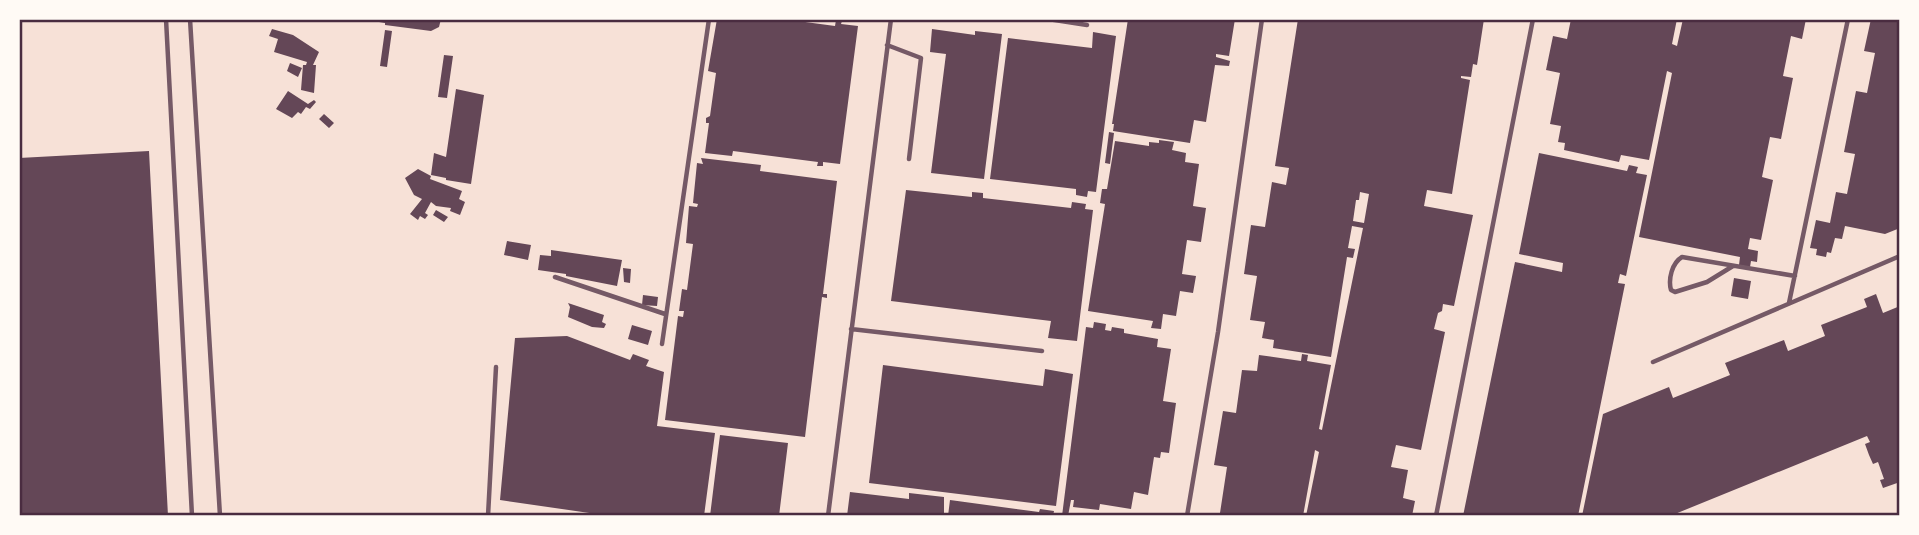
<svg xmlns="http://www.w3.org/2000/svg" width="1919" height="535" font-family="Helvetica,sans-serif">
<rect width="100%" height="100%" fill="#f7e1d7"/>
<!-- building -->
<path fill="#644757" fill-rule="evenodd" d="M379,19H441L439,27L431,31L385,25V23L379,22Z
M717,19H783L835,26L836,20L842,21L841,24L858,26L840,164L823,162V166H817L818,162L733,151L732,156L705,153L709,123H706V118L710,116L716,73L708,71Z
M1128,19H1235L1229,56L1216,54V57L1230,61L1229,66L1215,65L1206,122L1194,120L1190,143L1113,131L1114,124H1112Z
M1298,19H1484L1477,65L1473,64L1471,77L1461,76V78L1470,80L1452,194L1427,190L1424,206L1473,215L1454,306L1443,304L1442,311L1438,313L1434,329L1445,332L1421,450L1396,445L1391,467L1408,470L1403,498L1415,501L1412,516H1306L1319,452L1315,450L1303,516H1235L1220,513L1227,467L1214,465L1223,411L1236,413L1242,370L1257,371L1259,355L1301,361L1302,354L1308,355L1307,361L1331,365L1319,429L1322,430L1363,228L1352,226L1348,248L1355,249L1353,258L1347,257L1331,357L1273,348L1274,340L1262,338L1265,322L1250,320L1257,276L1244,274L1251,225L1265,227L1272,182L1286,185L1289,168L1275,166ZM1360,192L1369,194L1364,223L1353,221L1356,200H1359Z
M1571,19H1677L1672,44L1677,46L1683,19H1806L1802,39L1791,36L1783,76L1793,78L1781,139L1770,137L1762,177L1773,180L1761,240L1750,238L1748,249L1758,251L1757,262L1751,261L1750,267L1739,265L1740,257L1639,237L1672,73L1667,71L1649,160L1621,155L1619,162L1564,150L1565,143L1558,142L1561,126L1550,124L1560,73L1546,70L1553,36L1567,39Z
M1871,19H1900V228L1885,234L1845,226L1842,239L1835,238L1831,253L1827,252L1826,257L1816,255L1817,249L1810,248L1816,220L1830,223L1836,192L1847,194L1855,154L1844,152L1856,91L1867,93L1875,53L1864,51Z
M272,29L293,35L319,52L313,65H316L314,93L301,90L303,65H306L307,62L274,52L278,39L269,36Z
M932,29L975,35V31L1002,34L984,179L931,173L946,54L930,52Z
M385,30L392,31L387,67L380,66Z
M1093,32L1116,36L1096,192L1088,191L1087,197L1076,195V189L990,179L1008,38L1092,48Z
M444,55L453,56L447,98L438,97Z
M290,63L302,68L298,77L287,71Z
M456,89L484,95L471,184L446,180V178L431,175L434,153L446,157Z
M288,91L308,104L314,100L316,102L310,109L306,107L301,114L298,112L292,118L276,109Z
M324,114L334,123L329,128L319,119Z
M1109,132L1114,133L1110,164L1105,163Z
M1159,140L1174,142L1172,150L1186,153L1185,162L1199,164L1193,206L1206,208L1201,242L1187,240L1182,274L1196,276L1193,293L1180,291L1176,316L1163,314L1161,329L1151,328L1153,321L1088,311L1105,204L1100,203L1102,189H1107L1115,141L1149,146V142L1159,143Z
M149,151L168,516H19V158Z
M1539,153L1627,171L1629,165L1638,167L1636,173L1647,175L1626,276L1620,274L1618,283L1625,284L1578,516H1463L1515,262L1562,272L1563,263L1519,254Z
M701,158L761,165L760,171L837,181L823,294H827V298L822,297L805,437L665,420L678,316L683,317L684,311H679L682,289L687,290L693,244L686,243L689,206L697,207L698,204L693,203L697,163L703,164Z
M418,169L431,176L430,179L462,191L459,199L465,202L460,215L450,211L451,208L436,206L431,202L425,213L428,215L425,219L420,216L418,220L410,214L422,199L414,195L405,178Z
M906,190L972,197V192L983,193V198L1071,208L1072,202L1086,204L1085,209L1093,210L1077,341L1048,338L1051,321L891,301Z
M436,210L448,217L444,222L433,215Z
M507,241L531,245L528,260L504,255Z
M551,250L622,260L617,286L566,276V274L538,270L540,255L551,256Z
M623,268L631,269L630,283L624,282Z
M1734,278L1751,281L1748,299L1731,296Z
M1876,294L1883,313L1900,306V482L1883,488L1880,480L1884,479L1878,462L1873,464L1869,455L1865,444L1870,442L1867,436L1670,516H1582L1603,414L1669,387L1673,398L1730,375L1725,363L1784,340L1788,351L1825,336L1821,325L1867,307L1864,299Z
M643,295L658,297L657,306L642,305Z
M568,303L604,315L602,322L606,324L604,328L592,327L568,317L570,307Z
M1094,322L1106,324L1105,330L1111,331L1112,327L1124,329V333L1158,339L1157,347L1171,349L1163,401L1176,403L1169,453L1161,452L1160,458L1154,457L1148,495L1134,492L1131,509L1100,504L1099,510L1073,507L1074,500H1071L1068,516H1062L1086,327L1093,328Z
M632,325L652,331L648,345L628,339Z
M567,336L630,360L633,354L649,360L646,366L664,372L657,426L715,433L704,516H610L500,500L515,338Z
M883,365L1043,386L1045,369L1073,374L1056,506L869,483Z
M720,435L788,443L779,516H710Z
M850,492L909,499V493L944,497V516H847Z
M950,500L1039,512L1040,509L1054,511L1053,516H948Z"/>
<g fill="none" stroke-linecap="round" stroke-linejoin="round">
<!-- service -->
<path stroke="#755966" stroke-width="4.5" d="M166,19L192,516
M190,19L220,516
M1048,19L1087,25
M887,45L921,58L909,159
M1733,266L1707,282L1675,292L1671,290C1668,279 1672,263 1682,257L1795,276
M555,277L665,314
M1789,303L1848,19
M851,329L1042,351
M662,344L709,19
M1653,362L1900,256
M488,516L496,367
M828,516L891,19
M1187,516L1218,332L1262,19
M1436,516L1533,19"/>
</g>
<!-- border -->
<rect width="1919" height="535" fill="none" stroke="#fffaf5" stroke-width="42"/>
<rect x="21" y="21" width="1877" height="493" fill="none" stroke="#4a2c40" stroke-width="2.5"/>
</svg>
